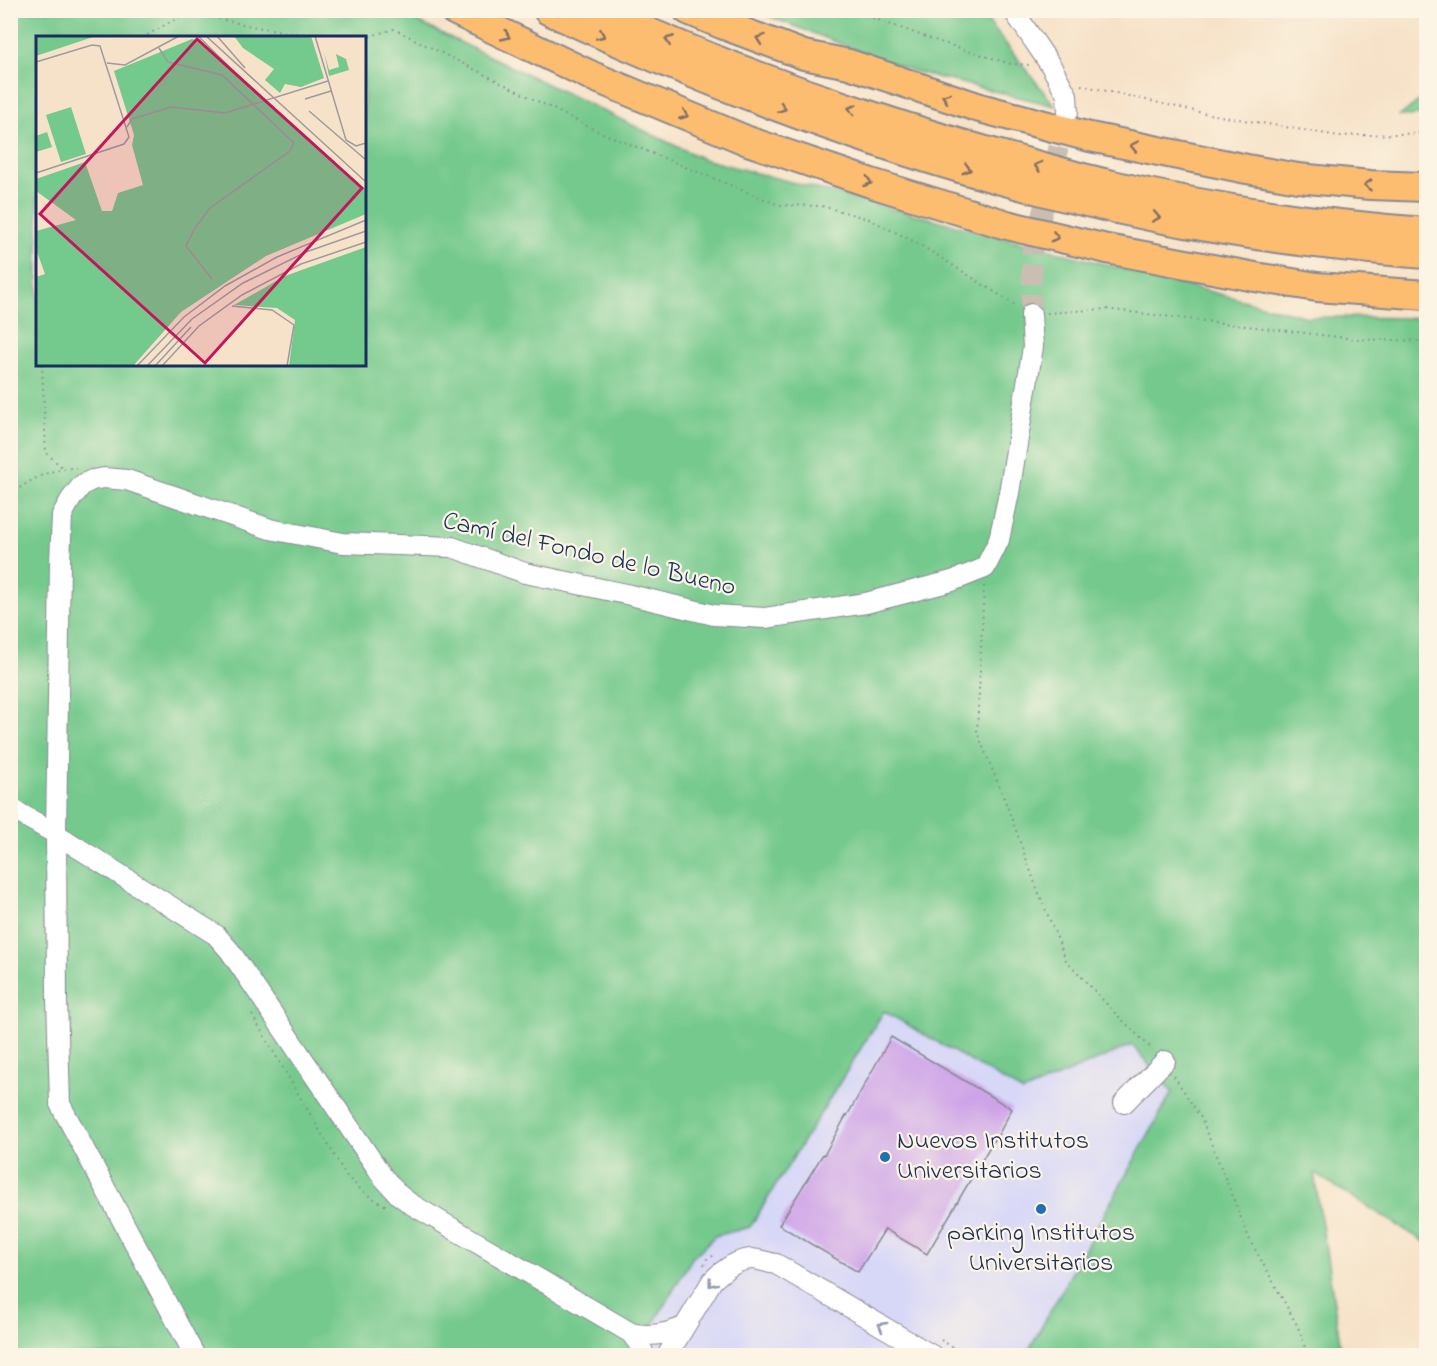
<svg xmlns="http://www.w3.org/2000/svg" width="1437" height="1366" font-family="'Indie Flower',sans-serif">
<rect width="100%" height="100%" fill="#fcf5e5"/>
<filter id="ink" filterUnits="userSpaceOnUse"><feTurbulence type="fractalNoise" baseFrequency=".0167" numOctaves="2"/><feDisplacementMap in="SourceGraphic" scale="12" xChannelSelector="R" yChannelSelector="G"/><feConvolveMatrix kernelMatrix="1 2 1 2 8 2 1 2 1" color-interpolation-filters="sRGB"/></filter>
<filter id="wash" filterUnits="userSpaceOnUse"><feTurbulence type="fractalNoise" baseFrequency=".008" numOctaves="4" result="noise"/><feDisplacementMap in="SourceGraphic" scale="24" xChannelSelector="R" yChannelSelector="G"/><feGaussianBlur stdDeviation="1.35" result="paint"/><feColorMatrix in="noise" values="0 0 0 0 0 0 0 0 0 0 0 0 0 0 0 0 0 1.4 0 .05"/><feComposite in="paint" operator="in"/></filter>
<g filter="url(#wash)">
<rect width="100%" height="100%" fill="#f6e2c8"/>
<!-- built -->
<path fill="#d7d7f8" d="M883,1011L1023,1092L1132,1045L1173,1092L1026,1355L635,1356L692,1258L715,1236L750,1226Z"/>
<!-- green -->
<path fill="#74c98c" stroke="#487c75" stroke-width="1.5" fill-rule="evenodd" d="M10,11H395L703,159L1307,317L1426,318V1243L1314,1173L1342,1355H1026L1172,1092L1132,1045L1023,1092L884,1011L750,1227L715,1236L692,1258L635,1355H11ZM38,38H364V364H38Z
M755,11H980L1055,106L912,71Z
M1426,95V115L1400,116Z"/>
<g id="blocks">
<!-- building -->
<path fill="#cea4e8" d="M891,1037L1012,1109L997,1137L996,1136L927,1254L885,1229L858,1272L779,1225L823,1154L824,1155L846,1116H847Z"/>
</g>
</g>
<g filter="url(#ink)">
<use href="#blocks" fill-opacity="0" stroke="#888893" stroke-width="1.5"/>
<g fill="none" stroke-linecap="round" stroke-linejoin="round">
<!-- minor-tunnel -->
<path stroke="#cabeb3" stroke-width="20" stroke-dasharray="20 10" stroke-linecap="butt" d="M1031,314L1032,253L1066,118"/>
<defs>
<path id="minor" d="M1013,10L1051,66L1067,95L1068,112
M10,808L56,834L216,935L230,951L383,1177L399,1195L411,1204L631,1333C650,1338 667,1334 684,1327
M1124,1103L1165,1061
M631,1333L639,1344L645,1356
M195,1356L60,1104L57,999L56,834L60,562L62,515L71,499L82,485L92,480L104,478L127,480L270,529L343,543L452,547L525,573L626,594L714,615L765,618L866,603L952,581L985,568L999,540L1009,493L1033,347L1031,314
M667,1356L712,1281C722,1271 736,1260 751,1259C759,1259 768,1263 776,1264L933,1356"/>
<path id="highway" d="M454,10L592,76L748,141L871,183L1007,225L1107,249L1255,277L1317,287L1426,295
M548,10C757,107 980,187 1207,227C1280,240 1353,248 1426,254
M598,10C686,50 777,85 869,115C926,134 984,151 1043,167C1065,173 1086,179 1108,184C1213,209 1320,224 1426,232
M688,10L724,25L804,55L849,64L980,108L1090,137L1247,169L1298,178L1370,185L1426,187"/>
</defs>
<!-- minor casing -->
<use href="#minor" stroke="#888893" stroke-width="22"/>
<!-- highway casing -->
<use href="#highway" stroke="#888893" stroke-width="32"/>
<!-- path -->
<path stroke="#888893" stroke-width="2" stroke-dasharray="1.5 4.5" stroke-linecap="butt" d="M850,10L940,42L1011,64L1030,65
M142,38L188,12L251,26L324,38
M364,38L394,29L595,130L779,205L822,206L869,219L919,244L1017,306
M1081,85L1203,113L1339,136L1426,133
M1047,313L1105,309L1355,339L1426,341
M42,364L46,453L64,469
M10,495C29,480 51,468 76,468
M984,586L977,732L1006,803L1036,886L1066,960L1114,1012L1153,1050
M252,1015L347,1177L366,1194L386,1206
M1174,1076L1201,1118L1250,1240L1298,1327L1308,1356
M704,1265L707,1259L715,1255
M941,1340L967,1356
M978,1356V1354"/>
<!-- minor -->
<use href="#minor" stroke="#fff" stroke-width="20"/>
<!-- highway -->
<use href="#highway" stroke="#fcbd6f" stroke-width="28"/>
</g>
<!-- one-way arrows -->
<defs><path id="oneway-chevron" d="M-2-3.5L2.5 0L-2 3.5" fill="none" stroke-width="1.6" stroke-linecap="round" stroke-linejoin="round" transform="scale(1.5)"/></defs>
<g stroke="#806f66">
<use href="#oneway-chevron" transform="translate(601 35) rotate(23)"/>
<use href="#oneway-chevron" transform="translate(506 36) rotate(25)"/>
<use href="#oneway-chevron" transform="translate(760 39) rotate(-160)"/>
<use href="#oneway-chevron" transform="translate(669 40) rotate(-158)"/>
<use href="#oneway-chevron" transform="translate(946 97) rotate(-161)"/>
<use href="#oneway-chevron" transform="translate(782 108) rotate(20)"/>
<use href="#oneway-chevron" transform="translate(852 109) rotate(-162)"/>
<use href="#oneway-chevron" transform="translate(684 115) rotate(22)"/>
<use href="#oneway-chevron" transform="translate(1134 146) rotate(-168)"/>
<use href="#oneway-chevron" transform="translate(1038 166) rotate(-165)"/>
<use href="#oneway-chevron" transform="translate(967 169) rotate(16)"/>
<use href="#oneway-chevron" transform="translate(868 182) rotate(18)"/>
<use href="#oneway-chevron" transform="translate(1368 185) rotate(-176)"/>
<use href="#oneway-chevron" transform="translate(1156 217) rotate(11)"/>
<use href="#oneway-chevron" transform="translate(1055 237) rotate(14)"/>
</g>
<g stroke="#8d97ae">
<use href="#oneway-chevron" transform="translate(712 1283) rotate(128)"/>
<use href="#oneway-chevron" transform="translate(882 1326) rotate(-150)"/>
</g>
</g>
<!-- markers -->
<g fill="#1f6fb2" stroke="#fcf5e5" stroke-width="2">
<circle cx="885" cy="1157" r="6"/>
<circle cx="1041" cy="1209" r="6"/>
</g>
<g text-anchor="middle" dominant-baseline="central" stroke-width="4.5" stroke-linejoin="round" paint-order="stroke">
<!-- street labels -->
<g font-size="26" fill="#1b2f5e" stroke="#fcf5e5">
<text transform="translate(589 555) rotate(13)">Camí del Fondo de lo Bueno</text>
</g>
<!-- poi labels -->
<g font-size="26" fill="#1b2f5e" stroke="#fcf5e5" text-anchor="start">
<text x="897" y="1142">Nuevos Institutos<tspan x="897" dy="30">Universitarios</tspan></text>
<text x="1041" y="1234" text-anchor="middle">parking Institutos<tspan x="1041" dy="30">Universitarios</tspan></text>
</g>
</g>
<!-- overview -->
<g transform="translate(36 36)">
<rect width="330" height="330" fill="#f6e2c8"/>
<path d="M0,0H60L0,20ZM198,0H275L288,42L265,51L249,48L244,57L229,44L238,33L207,12ZM156,3L166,6L330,154V178L230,220L145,276L97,330H0V241L9,238L0,213V195L40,184L0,155V143L49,126L66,175H76L82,157L107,149L96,109L98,99L78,35ZM288,16L293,34L303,31L300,18L310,23L313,34L293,40ZM35,71L50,118L25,126L10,79ZM11,96L16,111L0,116V100ZM330,211V330H253L259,284L241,272L198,269L249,240Z" fill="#74c98c"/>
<path fill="none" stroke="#9e9a9e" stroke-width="1.5" d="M162,0L217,54M170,0L330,146M181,0L209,32M279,0L310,104L320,110L330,107M123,12L132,26L186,39L258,107L254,115L174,172L159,192L150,210L176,243M0,26L56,9L64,10L93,101L88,108L0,137M71,27L89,29L143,0M269,63L295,55M273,75L330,124M91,91L96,83L135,71L189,77L292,45M196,270L236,274L258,289L251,330M101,330L148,281L189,250L241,221L330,184M111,330L156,283L207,247L270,216L330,195M119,330L155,291M126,330L163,290L206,259L265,228L330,206"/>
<path fill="#c2185b" fill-opacity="0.15" stroke="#c2185b" stroke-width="3" d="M161,3L326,152L169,327L4,178Z"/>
<rect width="330" height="330" fill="none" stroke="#1b2f5e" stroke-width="3"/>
</g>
<!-- margin -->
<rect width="1437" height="1366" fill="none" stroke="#fcf5e5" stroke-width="36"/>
</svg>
